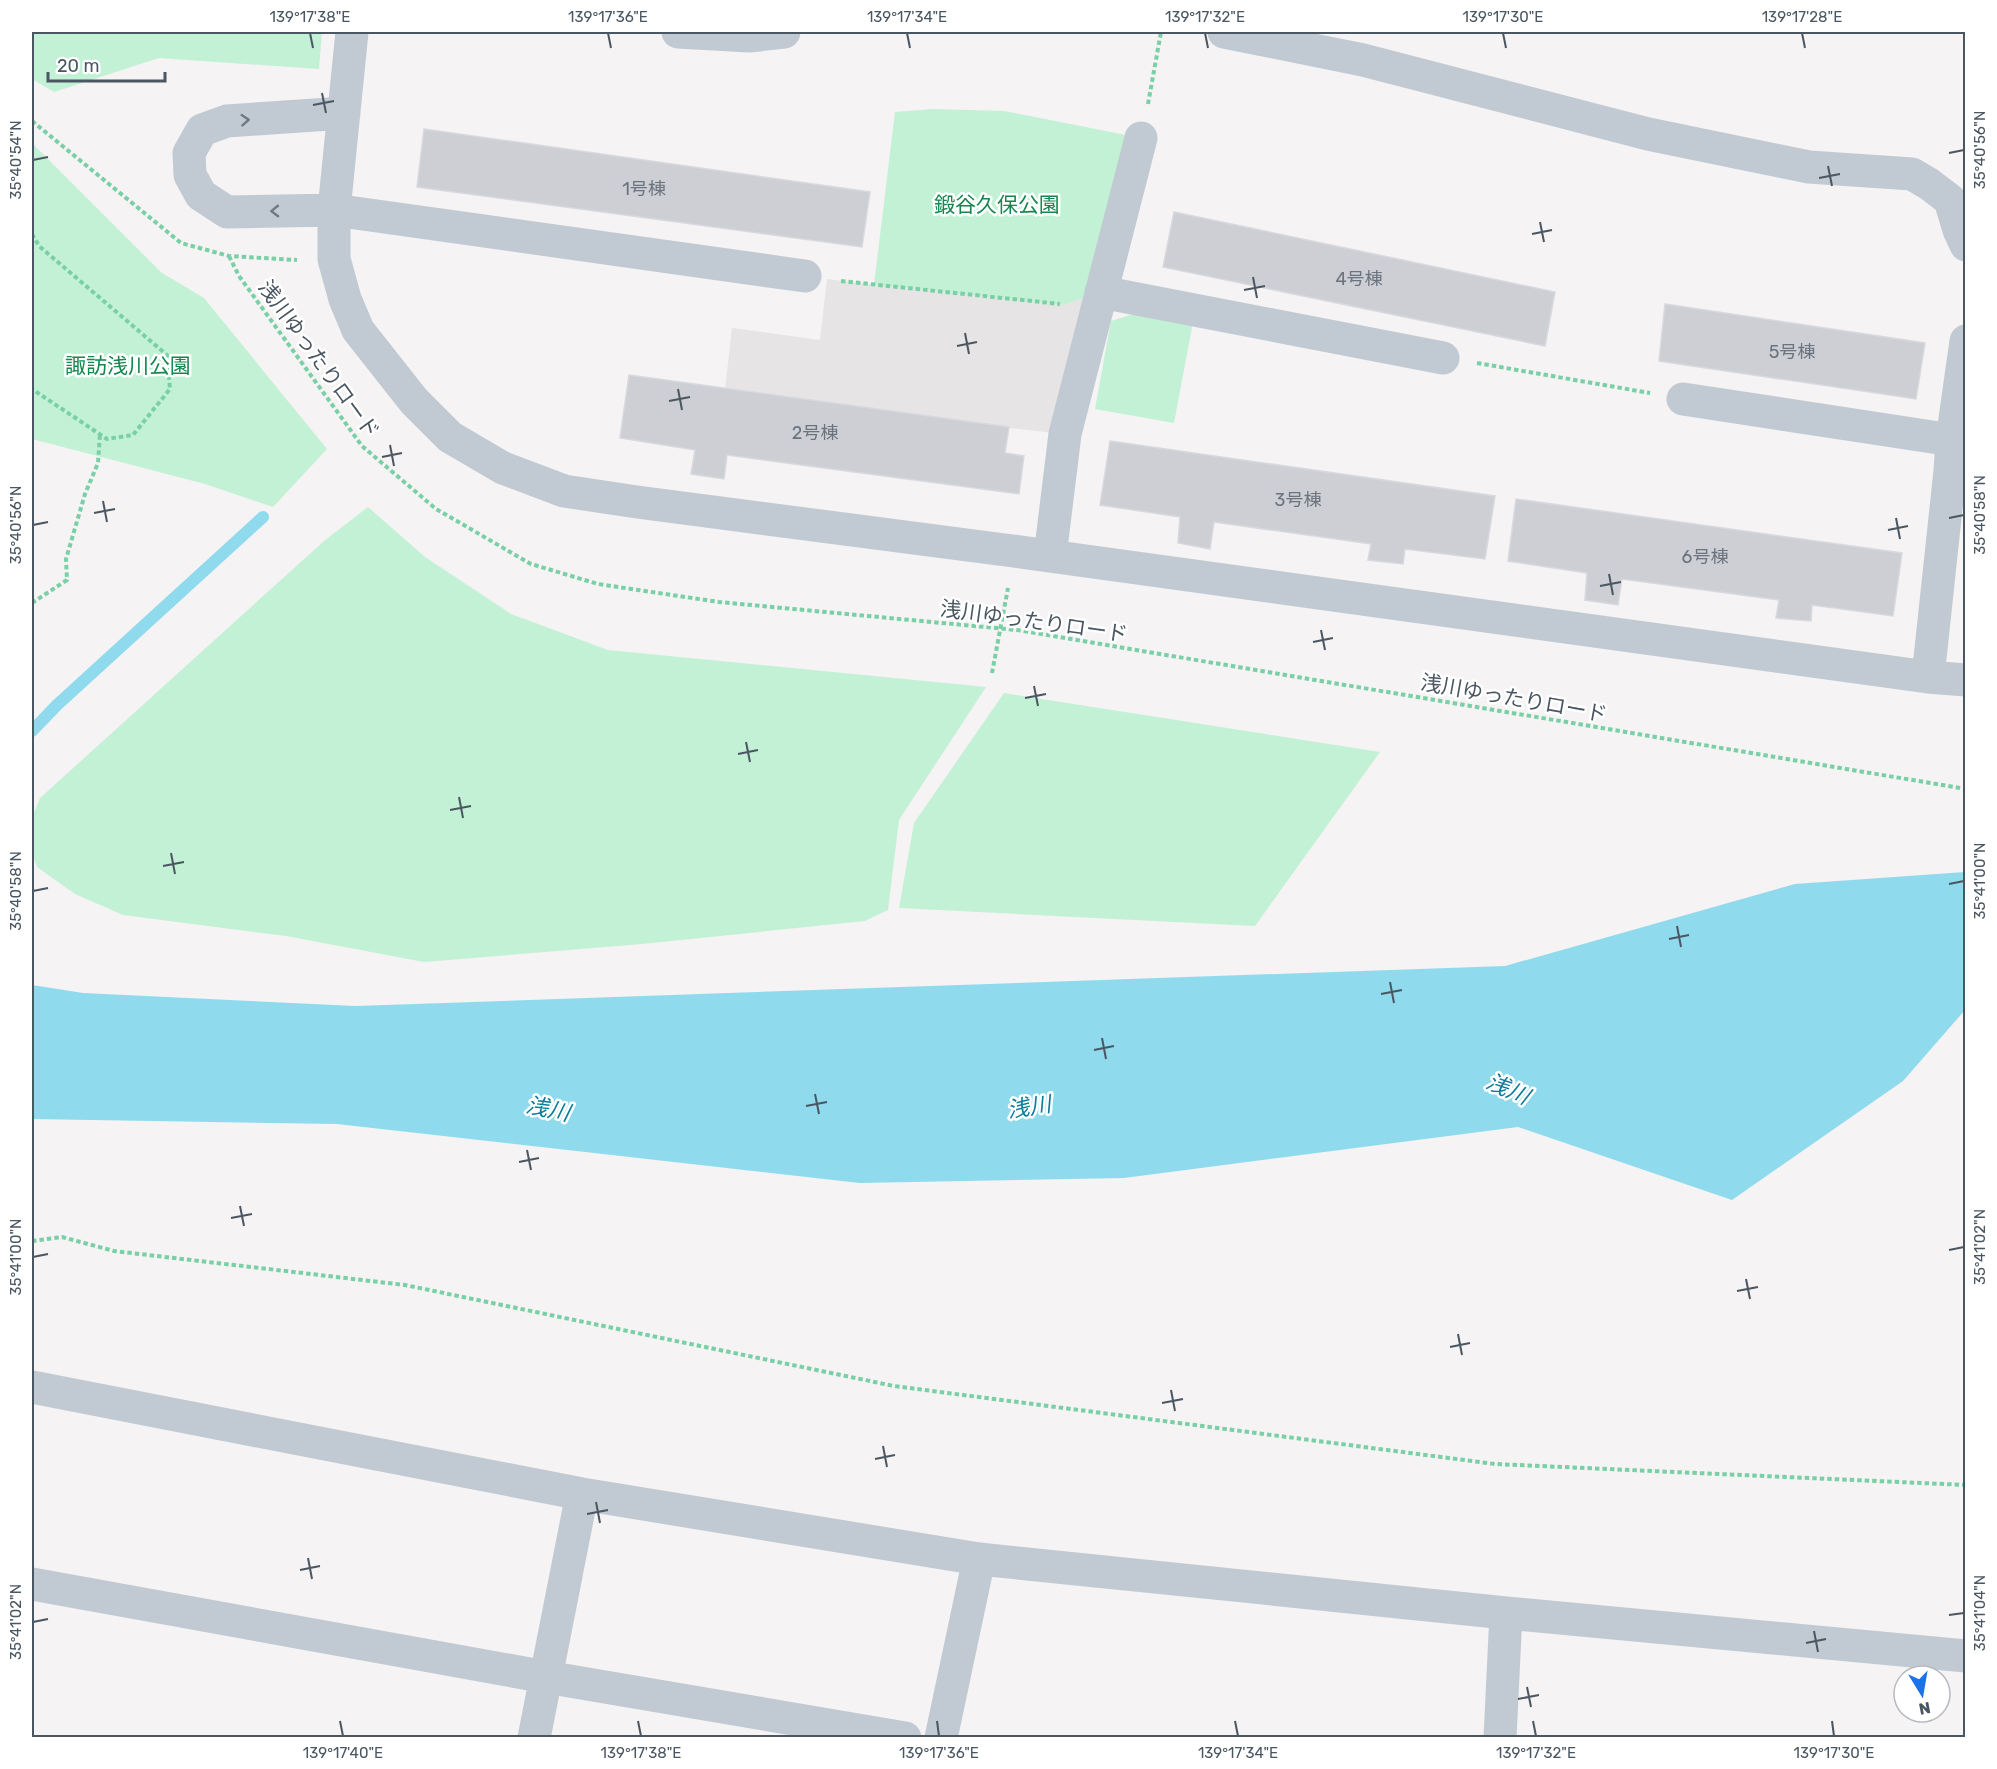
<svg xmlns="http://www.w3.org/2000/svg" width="1997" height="1769" font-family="Rubik,'Noto Sans JP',sans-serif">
<rect width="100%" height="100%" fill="#f5f3f3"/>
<!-- education -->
<path fill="#e6e4e5" d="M827,279L874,285L1062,305L1101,292L1065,434L1009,428L1000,491L718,452L732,328L820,340Z"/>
<!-- green -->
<path fill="#c3f1d5" d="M32,32H322L319,69L159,58L54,92L32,79Z
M933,109L1004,111L1141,138L1101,292L1063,305L874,285L895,112Z
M32,143L162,273L204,298L327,449L273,507L205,484L32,439Z
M1140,312L1193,322L1174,423L1095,409L1111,321Z
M368,507L425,557L511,614L608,650L986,687L899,820L888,910L865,921L642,944L424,962L286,936L123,915L75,894L37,867L32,853V818L40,798L324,541Z
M1004,693L1380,752L1255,926L899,908L914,823Z"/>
<!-- water -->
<path fill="#90daee" d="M1965,872V1010L1903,1081L1732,1200L1518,1127L1124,1178L860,1183L337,1124L32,1119V985L83,993L356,1006L1505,966L1795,884Z"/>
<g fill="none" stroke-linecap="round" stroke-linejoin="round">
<!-- stream -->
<path stroke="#90daee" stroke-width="12" d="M32,731L57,705L263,517"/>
</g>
<!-- building -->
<path fill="#cdcfd5" stroke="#d7d9de" stroke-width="1.5" d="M424,129L870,192L862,247L417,187Z
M1174,212L1555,292L1545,346L1163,267Z
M1665,304L1925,343L1916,399L1659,361Z
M629,375L1009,427L1005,453L1024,456L1019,494L727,455L724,479L691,474L695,450L620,438Z
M1110,441L1495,496L1485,559L1405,549L1403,564L1368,560L1371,544L1214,522L1210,549L1178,543L1180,517L1100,505Z
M1516,499L1902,553L1893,616L1812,605L1811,621L1776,618L1779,600L1622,579L1618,605L1585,600L1587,573L1508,561Z"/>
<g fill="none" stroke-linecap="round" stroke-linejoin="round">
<!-- path -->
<path stroke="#7ad0a6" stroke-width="4" stroke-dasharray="4.5 3" stroke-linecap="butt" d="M1148,104L1161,32
M32,121L181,243L229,256L297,260
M32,234L39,246L167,355L170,389L133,435L107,439L32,389
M229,256L239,276L362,446L436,509L531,564L598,584L719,602L1017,630L1966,789
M841,281L1060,304
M1477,363L1650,393
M32,603L67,580L66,559L85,494L98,463L100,434
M992,673L1008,588
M32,1241L62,1237L114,1251L405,1285L894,1386L1495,1464L1966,1485"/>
<!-- minor -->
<path stroke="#c1cad2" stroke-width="33" d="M352,32L334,210V259L345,299L358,330L414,401L450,437L503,468L564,491L637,502L1013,551L1928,677L1966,680
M678,32L749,36L784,32
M1224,32L1363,60L1648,134L1809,167L1912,174L1929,184L1950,200L1959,230L1966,245
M344,113L227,121L202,130L189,153L190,175L201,195L227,212L334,210L805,276
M1101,292L1443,358
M1683,399L1952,440L1950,471
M1952,440L1966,341
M1050,556L1065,434L1141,138
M1928,677L1950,471L1966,470
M32,1387L582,1494L979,1559L1506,1613L1966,1656
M32,1584L546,1677L905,1738
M534,1738L582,1494
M941,1738L979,1559
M1500,1738L1506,1613"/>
</g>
<!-- one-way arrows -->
<defs><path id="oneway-chevron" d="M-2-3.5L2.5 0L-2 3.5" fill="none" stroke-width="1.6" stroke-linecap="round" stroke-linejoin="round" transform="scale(1.5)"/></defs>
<g stroke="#6e7983">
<use href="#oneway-chevron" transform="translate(245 120) rotate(-4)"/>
<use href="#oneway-chevron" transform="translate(275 211) rotate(179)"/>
</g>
<!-- ticks -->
<path fill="none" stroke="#4a5661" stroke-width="2" d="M310,33L313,48M608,33L611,48M907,33L910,48M1205,33L1208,48M1503,33L1506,48M1802,33L1805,48M322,93L326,113M313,105L334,101M1949,153L1964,150M33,160L48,157M1828,166L1832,186M1819,178L1840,174M1540,222L1544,242M1532,234L1552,230M1253,277L1257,298M1244,290L1265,286M965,333L969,354M957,346L977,342M678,389L682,410M669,401L690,397M390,445L394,466M382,457L402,453M103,501L107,522M94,513L115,509M1896,518L1900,539M1949,518L1964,515M33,525L48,522M1888,530L1908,526M1609,574L1613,595M1600,586L1621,582M1321,630L1325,650M1313,642L1333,638M1034,686L1038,706M1025,698L1046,694M746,742L750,762M738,754L758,750M459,797L463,818M450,810L471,806M171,853L175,874M163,866L184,862M1949,884L1964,881M33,891L48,888M1677,926L1681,947M1669,939L1689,935M1390,982L1394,1003M1381,994L1402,990M1102,1038L1106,1059M1094,1050L1114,1046M815,1094L819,1114M806,1106L827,1102M527,1150L531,1170M519,1162L539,1158M240,1206L244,1226M231,1218L252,1214M1949,1250L1964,1247M33,1257L48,1254M1746,1279L1750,1299M1737,1291L1758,1287M1458,1334L1462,1355M1450,1347L1470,1343M1171,1390L1175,1411M1162,1403L1183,1399M883,1446L887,1467M875,1459L895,1455M596,1502L600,1523M587,1514L608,1510M308,1558L312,1579M300,1570L320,1566M1949,1615L1964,1613M33,1622L48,1619M1814,1631L1818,1652M1806,1643L1826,1639M1527,1687L1531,1707M1518,1699L1539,1695M340,1721L343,1736M638,1721L641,1736M937,1721L939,1736M1235,1721L1238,1736M1533,1721L1536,1736M1832,1721L1834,1736"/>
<g text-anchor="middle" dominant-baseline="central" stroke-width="5" stroke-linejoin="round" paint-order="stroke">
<!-- number labels -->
<g font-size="18" fill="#6b747e">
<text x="644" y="189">1号棟</text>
<text x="1359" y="279">4号棟</text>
<text x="1792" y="352">5号棟</text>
<text x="815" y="433">2号棟</text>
<text x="1298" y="500">3号棟</text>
<text x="1705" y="557">6号棟</text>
</g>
<!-- park labels -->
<g font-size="21" fill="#17864f" stroke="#fff">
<text x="997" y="204">鍛谷久保公園</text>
<text x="128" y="365">諏訪浅川公園</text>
</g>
<!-- street labels -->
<g font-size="21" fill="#4a5661" stroke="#fff">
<text transform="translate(319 359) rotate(54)">浅川ゆったりロード</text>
<text transform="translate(1034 621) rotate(8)">浅川ゆったりロード</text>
<text transform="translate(1514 698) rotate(10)">浅川ゆったりロード</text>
</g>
<!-- water labels -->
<g font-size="22" font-style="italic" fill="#0c7c9b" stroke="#fff">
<text transform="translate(1508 1089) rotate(24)">浅川</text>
<text transform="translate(1029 1107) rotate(-9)">浅川</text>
<text transform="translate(548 1109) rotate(12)">浅川</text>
</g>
</g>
<!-- border -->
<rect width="1997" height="1769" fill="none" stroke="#ffffff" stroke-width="66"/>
<!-- north arrow -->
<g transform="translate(1922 1694) rotate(169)"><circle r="28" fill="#ffffff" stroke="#b7bbc0" stroke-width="1.5"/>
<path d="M0-4.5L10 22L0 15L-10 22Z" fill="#1a73e8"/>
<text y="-9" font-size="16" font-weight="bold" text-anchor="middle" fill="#4a5661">N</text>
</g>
<!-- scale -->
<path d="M48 72v9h117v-9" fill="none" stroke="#4a5661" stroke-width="3"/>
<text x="57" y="72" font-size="18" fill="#4a5661" stroke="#ffffff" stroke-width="4.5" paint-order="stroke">20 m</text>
<rect x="33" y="33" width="1931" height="1703" fill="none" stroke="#4a5661" stroke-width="2"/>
<g font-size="15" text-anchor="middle" fill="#4a5661">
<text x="310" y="22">139°17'38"E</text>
<text x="608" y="22">139°17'36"E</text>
<text x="907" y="22">139°17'34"E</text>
<text x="1205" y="22">139°17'32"E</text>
<text x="1503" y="22">139°17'30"E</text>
<text x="1802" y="22">139°17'28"E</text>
<text transform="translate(1980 150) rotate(-90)" y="5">35°40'56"N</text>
<text transform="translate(16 160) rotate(-90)" y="5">35°40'54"N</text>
<text transform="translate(1980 515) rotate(-90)" y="5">35°40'58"N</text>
<text transform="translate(16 525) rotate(-90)" y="5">35°40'56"N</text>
<text transform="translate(1980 881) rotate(-90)" y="5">35°41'00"N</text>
<text transform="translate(16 891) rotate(-90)" y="5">35°40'58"N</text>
<text transform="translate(1980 1247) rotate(-90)" y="5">35°41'02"N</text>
<text transform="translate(16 1257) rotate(-90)" y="5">35°41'00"N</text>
<text transform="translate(1980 1613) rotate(-90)" y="5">35°41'04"N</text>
<text transform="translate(16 1622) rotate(-90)" y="5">35°41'02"N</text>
<text x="343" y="1758">139°17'40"E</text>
<text x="641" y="1758">139°17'38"E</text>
<text x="939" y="1758">139°17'36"E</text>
<text x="1238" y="1758">139°17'34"E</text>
<text x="1536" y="1758">139°17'32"E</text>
<text x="1834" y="1758">139°17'30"E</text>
</g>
</svg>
